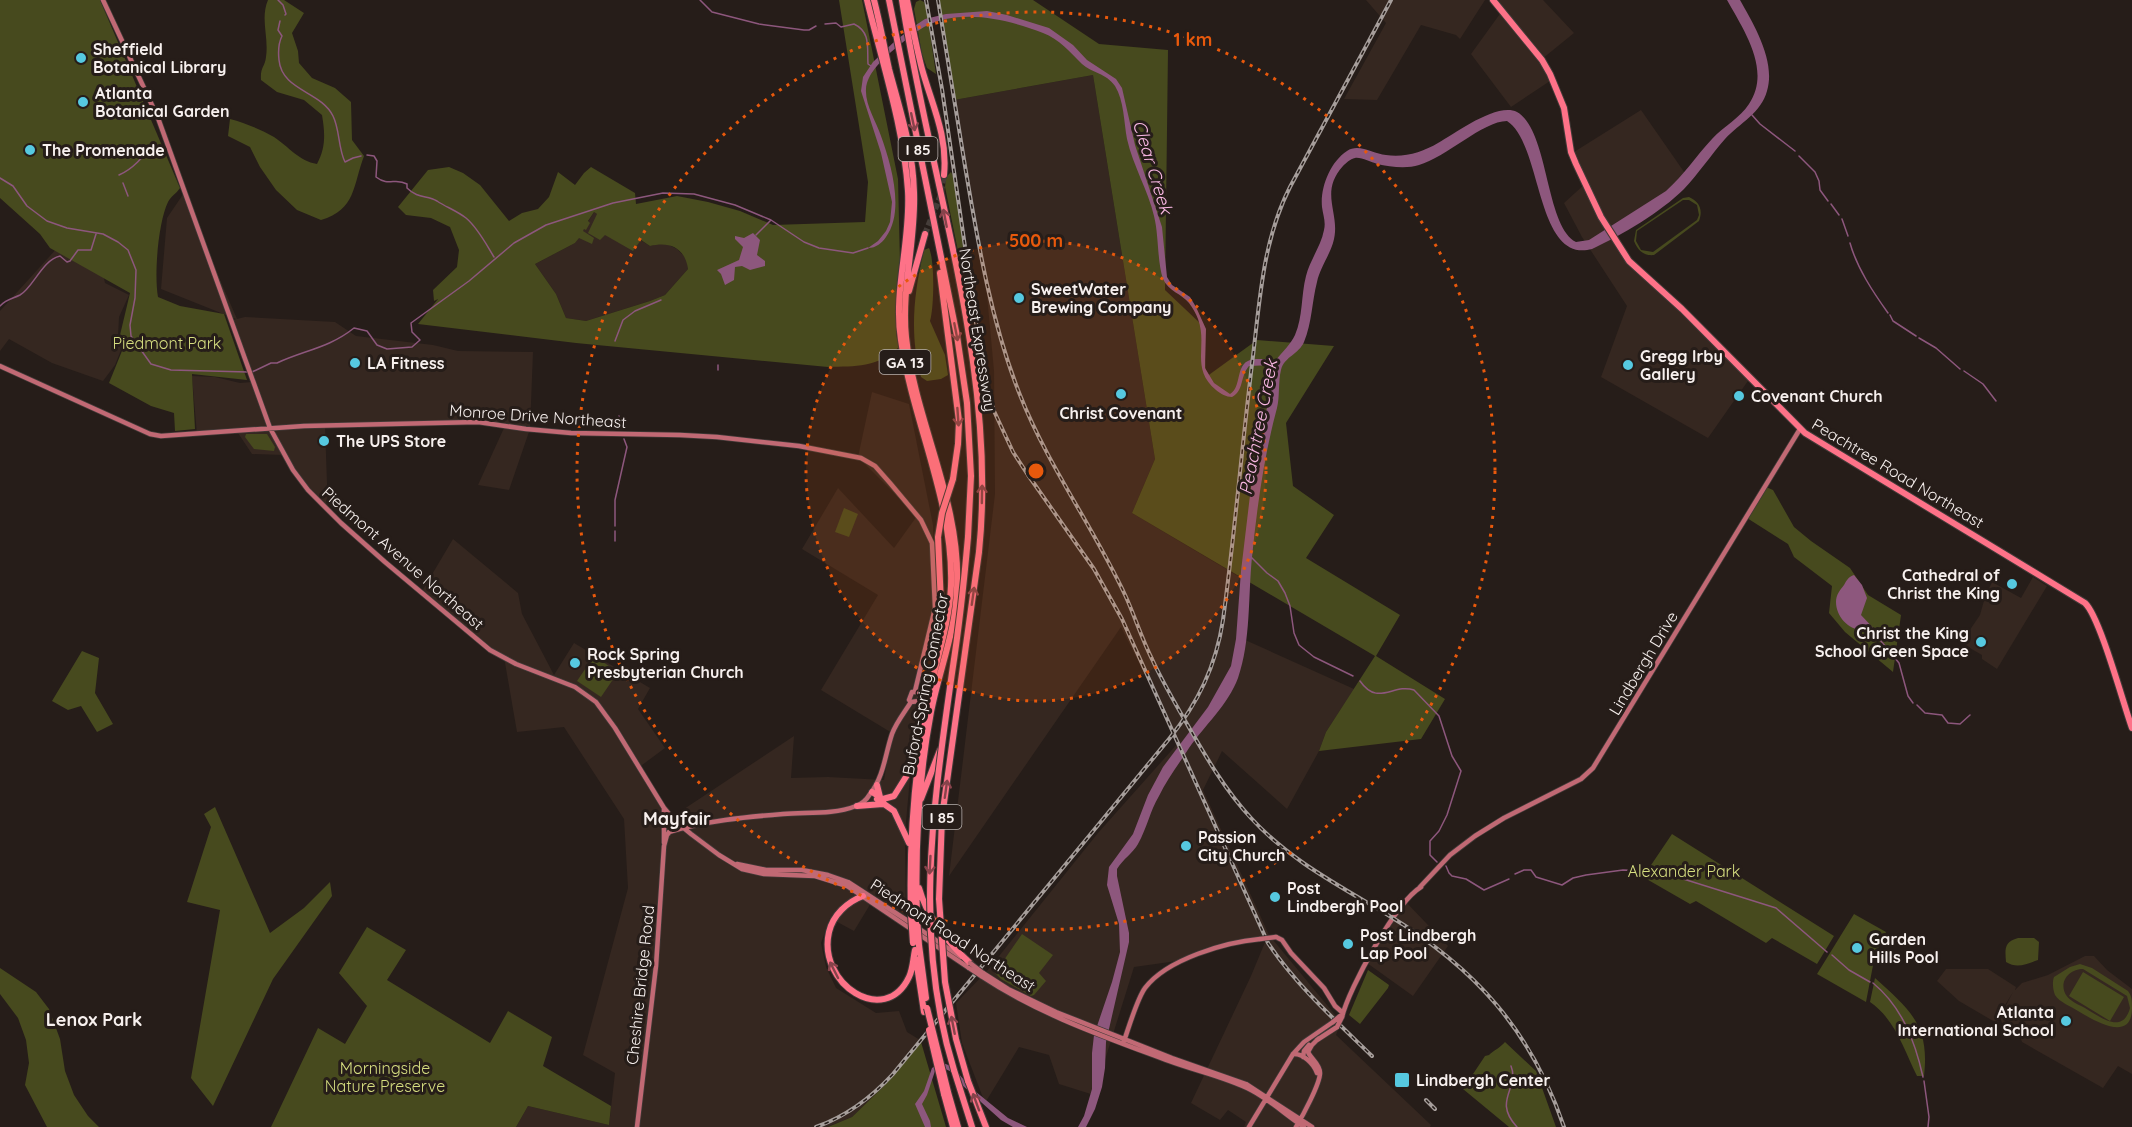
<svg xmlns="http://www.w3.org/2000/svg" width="2132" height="1127" font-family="Quicksand,sans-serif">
<rect width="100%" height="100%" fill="#261d19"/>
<!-- built -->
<path fill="#352720" d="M1366,0H1485L1460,39L1456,35L1421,25L1377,100L1344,99L1386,23Z
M1493,0H1543L1574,33L1542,59L1553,79L1511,107L1471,54L1502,11Z
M1093,75L1155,459L1132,513L1243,579V639L1354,689L1326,732L1319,751L1287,809L1222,751L1203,790L1269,935L1341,1022L1336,1035L1431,1125L1430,1127H1244L1246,1122L1228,1110L1220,1120L1191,1103L1251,976L1268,935L1184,960L1134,967L1094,1095L1059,1084L1049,1055L1019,1047L985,1103L962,1043L956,1003L987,971L1098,833L1179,742L1121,627L949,876L995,494L994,371L984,263L954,100Z
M1641,110L1689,179L1610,230L1617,244L1645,275L1750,378L1708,438L1601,377L1627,306L1582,237L1564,203L1586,183L1574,152Z
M186,190L201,236L237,319L245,317L335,322L356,336L433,345L458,351L533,352L530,429L509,490L478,485L504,428L472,421L325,426L328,511L302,483L284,455L252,454L236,430L197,435L192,376L215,377L240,383L252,382L231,321L236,319L161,289L167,218Z
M594,212L650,246L663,242L677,249L687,259L688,269L665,295L650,301L586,321L566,318L556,294L535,264L575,243Z
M59,246L102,269L105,283L129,295L119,317L118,337L125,340L115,365L103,381L52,363L9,339L0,351V311Z
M872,392L909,404L933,525L935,617L917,700L905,833L906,924L871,903L854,931L830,918L821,943L826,967L836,988L876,1013L899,1011L907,1032L920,1040V1044L883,1087L852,1117L828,1127H516L528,1106L609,1125L615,1073L583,1055L628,888L624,819L564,727L517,732L504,657L478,642L421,593L453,539L518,593L522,614L554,675L574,643L650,688L638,709L665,748L638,768L672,817L794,736L791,778L828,777L884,780L892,733L821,690L878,595L802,549L838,488L894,548L917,516L858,457Z
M2033,577L2047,586L1997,669L1982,659V655L1961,643L1980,615L1985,597L1992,582L2021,598Z
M1405,901L1448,946L1413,996L1367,963Z
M2085,956H2094L2107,970L2132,989V1074L2118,1066L2103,1088L2022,1042L2020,1036L2003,1026L2000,1017L2013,992L1999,1015L1998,1021L2000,1025L1959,1001L1937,981L1946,969H1988L2016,987L2015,990L2022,983L2048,975Z"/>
<!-- green -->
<path fill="#474a1e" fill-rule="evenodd" d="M0,0H100L180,188C176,194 171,196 168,202C158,223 154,275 158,297L180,306L224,314L247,380L192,374L195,429L175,431L174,413L151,406L109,383L126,341L120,335L130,293L50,248L40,234L0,198Z
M268,0H284L304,13L292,33L298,51L299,63L312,78L335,88L351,102L352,140L364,156C353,185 356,210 321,220L297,210L276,190L260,167L250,147L228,136L230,119C245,123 260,129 274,137C289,147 299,161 317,164C326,147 325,133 322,115L304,100L277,92L261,80C260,67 265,67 266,57C269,37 260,19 268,0Z
M839,0H862L898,179L900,262L896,334L899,347C877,368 856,366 828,367L576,343L418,324L438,299L434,301L433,290L457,267L459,250L450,227L431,218L406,215L398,207L428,170L449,167L463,173L480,185L509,221L522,213L538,209L549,197L558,172L575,185L584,173L591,167L635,193L636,204L677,196L708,202L740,211L773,225L865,222L868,182ZM594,212L597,214L588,233L600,240L605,235L633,251L641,240L650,246C670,241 685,248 688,269L665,295L650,301L586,321L566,318L556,294L535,264L575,243L579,238L592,244L594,238L583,231L584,229L586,230L590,223L588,221Z
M920,0L924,2L926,7L936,74L927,68L922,54L914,9L916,2Z
M939,0H1033L1099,44L1168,50L1165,290L1203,326L1206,377L1257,340L1334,346L1286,423L1293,486L1334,515L1306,558L1400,615L1376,656L1445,699L1421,739L1319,751L1326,732L1375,656L1132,513L1155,459L1093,75L954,100Z
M951,172C959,186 962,238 964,257L963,262L960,261L945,187L946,177Z
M1689,197C1700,202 1703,210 1699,221L1654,255C1644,256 1638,251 1634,241L1636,230L1683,198ZM1683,200H1689L1697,205L1699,215L1697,220L1653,252L1641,250L1636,241L1637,231Z
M929,248C935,261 934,308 930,321L945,355L948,375L941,379L927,381L921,377C909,335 914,292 924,250Z
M246,434H267L275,447L274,451L254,449L245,437Z
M1766,487L1773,490L1794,527L1811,541L1850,568L1868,595L1901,615L1893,672L1845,632L1829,613L1832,586L1794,557L1788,544L1747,518Z
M844,508L858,514L849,537L835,532Z
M82,651L99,658L95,693L113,724L97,732L81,706L68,710L52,701Z
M594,656L618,672L601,697L577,681Z
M215,807L270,933L304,908L330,882L332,896L273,979L213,1106L191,1078L220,910L187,902L211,827L204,814Z
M1672,834L1834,936L1817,964L1772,938L1766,943L1696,901L1690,904L1643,877Z
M1854,914L1886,932L1875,955L1866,1002L1817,974Z
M367,927L406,950L387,980L490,1043L508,1011L552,1037L543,1066L611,1106L609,1125L528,1106L516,1127H271L318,1028L345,1044L367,1006L339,973Z
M1022,934L1053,955L1039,973L1046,981L1034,995L1031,996L1001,979L995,973Z
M2018,938H2034L2039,942L2038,960C2027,964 2017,969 2006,962C2005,949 2004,942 2018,938Z
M2080,964L2092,968L2128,991C2132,996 2132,1001 2132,1008C2132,1044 2093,1020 2078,1011C2072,1007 2059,1002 2055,995C2053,990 2052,982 2054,977L2070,967ZM2083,969L2127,996L2130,1008C2123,1035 2100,1017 2085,1008C2079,1005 2070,1001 2066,995C2058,981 2070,969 2083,969Z
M0,968L36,992L49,1009L60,1039L65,1071L74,1095L88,1116L99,1127H47L25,1085L29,1063L26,1040L18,1018L0,994Z
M1368,970L1389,985L1388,988L1360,1024L1349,1015Z
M2083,972L2124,997L2110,1021L2069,996Z
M1875,978C1910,1010 1930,1025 1924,1076H1917C1904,1050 1895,1019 1870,1002Z
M921,1042L946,1127H828L852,1117L883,1087Z
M1505,1042L1536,1071L1556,1127H1509L1463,1089L1485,1056L1489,1055C1494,1050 1500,1048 1505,1042Z"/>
<!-- water -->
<path fill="#8d577d" d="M1727,0H1740C1754,25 1776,61 1767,91C1761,113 1740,123 1725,139C1711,155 1699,173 1684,189C1661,212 1622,235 1592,249C1535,264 1543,144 1507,121C1483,121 1445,158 1419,165C1407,169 1390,167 1377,164C1371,162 1361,157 1355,158C1350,159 1346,163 1343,166C1318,194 1342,214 1333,243C1329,256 1320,268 1317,282C1312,301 1312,323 1304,342C1299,354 1284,357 1281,370C1278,382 1280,396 1277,408C1264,456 1257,507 1252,557C1248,597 1251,640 1238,678C1228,705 1205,725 1189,748C1179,764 1167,779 1159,796C1150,811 1147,828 1138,844C1133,853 1123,859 1117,869V876L1129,933V942L1106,1042L1105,1068L1102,1087L1095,1109L1086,1127H1078L1084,1116L1092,1089V1053L1094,1035L1112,982L1120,952L1119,924L1107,885L1109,867L1133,834L1148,795L1163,767L1208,707L1231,666L1236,639L1241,571L1251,487L1257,460L1260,433L1270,397L1273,365L1249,366C1240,376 1244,391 1232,397C1226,397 1221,394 1216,390C1190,368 1208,346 1198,319C1196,314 1193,308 1189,303C1182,294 1168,291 1163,279C1157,261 1159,236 1154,216C1148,190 1133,166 1127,139C1124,123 1124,100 1115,86C1106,73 1092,73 1082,64C1070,52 1059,39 1043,33C1006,19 961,8 924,27C912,34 902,43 891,52C881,61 867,74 866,89C865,105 876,121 881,136C891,164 905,211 886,237C882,243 876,248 868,248L878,241L886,231L890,222L892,202L881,153L861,91L863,77L873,62L895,41L916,25L925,19L946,14L987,11L1007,15L1049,28L1073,45L1087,60L1116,79L1122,88L1135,145L1162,227L1167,277L1172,285L1190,297L1196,307L1206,329L1205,368L1214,383L1230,394C1242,387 1235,365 1250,360C1257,358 1268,360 1276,360C1282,352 1291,344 1295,335C1303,317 1301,295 1306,276C1310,260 1321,246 1324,230C1326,222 1323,215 1322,207C1320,188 1330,162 1347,151C1359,143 1373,154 1386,155C1404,158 1423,152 1438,143C1456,133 1497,102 1517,112C1549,130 1545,226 1576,242L1589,240L1666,191C1684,175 1696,156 1712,139C1724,126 1740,118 1749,104C1772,70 1743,29 1727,0Z
M753,233L760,240L757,255L765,261V266L750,270L742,266L735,267L734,280L725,285L721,274L717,270L739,260L743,247L735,239V236L744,238Z
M1854,575L1862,585L1867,598L1861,615L1877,632L1875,635L1868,629C1852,634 1836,618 1836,602C1836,595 1840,590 1844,585C1847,580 1848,577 1854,575Z
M941,1062L953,1067L970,1087L1008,1118L1027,1127H1013L1001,1120L962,1085L952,1072L943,1068L935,1071L927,1095L922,1104L930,1121L931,1127H925L915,1104L924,1091L932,1068Z"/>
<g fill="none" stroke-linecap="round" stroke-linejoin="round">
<!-- stream -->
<path stroke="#8d577d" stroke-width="1.5" d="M278,0L283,5L286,14L285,15
M700,0L712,12L759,24L804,30H809L816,26
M280,21L278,30L282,36C278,44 278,51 279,60C282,91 321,91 333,116C340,130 338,148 345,162L353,158L361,156
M825,24L836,23L841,27L854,24C871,32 867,48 868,64L871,66
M1752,115L1760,124L1795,151
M367,155L374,156L377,161L376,177C389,187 395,177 407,184V188C418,199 427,195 437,201C446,207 457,211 466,218C478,228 486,244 494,257
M1799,156L1815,172L1819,181L1820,190L1828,201
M119,175C133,169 143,157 152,145
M0,178L13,186L27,206L47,221L67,228L103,234L118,242L128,250L136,270L135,298L130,325L131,336L151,364L171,370L248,372
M123,183L128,196
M1831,204L1839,215
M1842,219L1848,236
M756,235L771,220
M1850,243C1857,268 1873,292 1888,313
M0,306C6,299 12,299 20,295C33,288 42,260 60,256L67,262L70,261L78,250H91L96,234
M1890,315L1893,321L1916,336
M1919,338L1936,348L1960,369
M615,341L623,320L635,311L661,300
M718,370V365
M1964,371L1983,384L1996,401
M252,372L271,363H277C305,350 329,348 354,328L367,331L377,345L387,349L412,347L420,340L412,332L411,323L469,281L514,243L546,225L613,203L663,193L694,194L735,205L771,220L804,242L819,248L853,253L868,248
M619,416L621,429
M615,526V500L627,447L624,439
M615,541V531
M1251,557L1267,573L1278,581L1285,593L1290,606L1294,633L1299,645L1314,657L1353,676
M1876,635L1899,663L1908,696L1913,703
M1360,681C1378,707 1393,683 1414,690L1439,716L1452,756L1461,771L1447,815L1439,831L1430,841V855L1437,862
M1917,705L1925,713L1942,715L1948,723L1960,724L1970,715
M1446,866L1449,873L1452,876L1466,879L1484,890L1509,879
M1515,874L1524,870H1531L1536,877L1562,885L1573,878L1586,875L1623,870L1646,871L1677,877L1776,908L1827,952
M1832,955L1849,970L1870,982
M1873,983C1902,1007 1915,1041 1923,1077
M1511,1066C1520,1089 1492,1100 1517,1127
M1924,1081L1929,1117L1928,1127"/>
<!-- highway-tunnel -->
<path stroke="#453d39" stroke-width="6" stroke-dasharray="6 3" stroke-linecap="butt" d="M925,234L940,197L944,175"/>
<defs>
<path id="major" d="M103,0L158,118L270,428L293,470L308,490L341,523L385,562L490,650L516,664L575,687L596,702L615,728L664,808L674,820L691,834L719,855L742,869L764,874L815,876L847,886L969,968
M0,366L150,434L161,436L304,426L478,422L526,429L571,433L680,435L717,437L799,446L861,458L875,466L890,483L921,520L932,543L935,608L915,691
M669,832C705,821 745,817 783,814C807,812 833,815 856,806C862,804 867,799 870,794C884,776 885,755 892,734C896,723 904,713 911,702L909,700L912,692H918L920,696L919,701L911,702
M664,843V808
M737,864L766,870H802L828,875L848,882L911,923
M1420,887L1450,855L1475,836L1504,818L1581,779L1593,768L1800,429
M918,928L961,957
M1276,937L1282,940L1291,953L1324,988L1335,1006L1343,1013
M983,973L1008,989L1056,1012L1172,1058L1246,1084L1312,1127
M981,976C1038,1014 1105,1037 1169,1061C1196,1071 1225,1077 1251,1090C1270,1100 1286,1115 1304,1127
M1342,1017C1349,988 1396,902 1421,887
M1317,1040L1337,1027
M1124,1041C1129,1027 1137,999 1145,988C1167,959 1226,942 1260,939
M1293,1054C1303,1053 1314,1064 1317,1073
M1303,1057L1304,1051L1309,1045
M637,1127L656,966L664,846L667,835L677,823
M1249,1127L1293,1054L1304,1042L1333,1022
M1296,1127C1302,1117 1320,1084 1320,1073C1320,1064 1311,1059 1308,1052L1312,1045L1318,1039"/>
<path id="highway" d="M867,0C882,62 904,128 908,191C911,241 893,291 901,340C913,423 954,502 951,586C949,629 933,668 926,710C914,778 909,845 911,914
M874,0C880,23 884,46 889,69C900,110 913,149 914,192C916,240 901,289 906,337C915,422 961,501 957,588C956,631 939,670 931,712C918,780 915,848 917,917
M889,0L957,336L967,403L971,476L968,537
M902,0C930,182 998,367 979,552
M907,0C912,23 916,46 922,69C932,105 948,136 944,175
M1493,0L1542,60L1550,74L1564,108L1571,152L1576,164L1601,217L1629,261L1682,309L1805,433L2085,603C2100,617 2123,703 2132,728
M940,273L959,421L958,444L953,479
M909,291L925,234
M938,537L941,604L939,645
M877,785L880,797
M872,792L883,799L894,796L909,772L916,752
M877,799L894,811L909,843
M921,799L940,750
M857,806L883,804
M919,888C927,917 948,943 970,963
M863,896C847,902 833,915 829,932C817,984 885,1028 909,977C913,969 913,959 915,950
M919,945L926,998
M916,959L924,1012
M954,1070L972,1127
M968,1081L986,1127
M948,1092L958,1127
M944,1094L953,1127"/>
</defs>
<!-- major casing -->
<use href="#major" stroke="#423a38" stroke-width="6"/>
<!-- highway casing -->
<use href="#highway" stroke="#423a38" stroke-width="8"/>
<!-- major -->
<use href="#major" stroke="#c16974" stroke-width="4.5"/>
<!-- highway -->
<use href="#highway" stroke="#fe7288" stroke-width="6"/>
<defs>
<path id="rail" d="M926,0L942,89L984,377L994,411L1013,452L1028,475L1094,569L1122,619L1268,943C1297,986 1335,1020 1372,1056
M938,0C947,55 956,111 965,166C978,243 991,322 1020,395C1048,466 1094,528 1126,597C1135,617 1142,639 1152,659C1162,681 1175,703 1187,724C1206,757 1225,790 1251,818C1289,860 1340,886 1388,915C1475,968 1531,1030 1564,1127
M1426,1100L1435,1109
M816,1127C847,1116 871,1098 893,1074L1169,739C1198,703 1216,666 1223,620C1235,532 1242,444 1253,356C1260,298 1263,240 1290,187L1391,0"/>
</defs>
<!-- rail casing -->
<use href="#rail" stroke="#a69e9b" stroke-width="4"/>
<!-- rail -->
<use href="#rail" stroke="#261d19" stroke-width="1.5" stroke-dasharray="4.5" stroke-linecap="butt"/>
<defs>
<path id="major-bridge" d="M1260,939L1276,937
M970,963L983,973
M969,968L981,976
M1333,1022L1340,1016
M1337,1027L1342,1017"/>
<path id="highway-bridge" d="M938,537L942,513L953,479
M911,914L913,943
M917,917L919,945
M927,1008L948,1092
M929,1030L944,1094
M954,1070C913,937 933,807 952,673C959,628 964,583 968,537
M968,1081L956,1039L945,982L939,899L942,817L979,552"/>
</defs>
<!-- major-bridge casing -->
<use href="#major-bridge" stroke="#423a38" stroke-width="6" stroke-linecap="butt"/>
<!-- highway-bridge casing -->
<use href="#highway-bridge" stroke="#423a38" stroke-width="8" stroke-linecap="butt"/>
<!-- major-bridge -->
<use href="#major-bridge" stroke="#c16974" stroke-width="4.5"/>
<!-- highway-bridge -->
<use href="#highway-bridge" stroke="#fe7288" stroke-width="6"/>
</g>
<!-- one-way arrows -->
<defs><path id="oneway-shaft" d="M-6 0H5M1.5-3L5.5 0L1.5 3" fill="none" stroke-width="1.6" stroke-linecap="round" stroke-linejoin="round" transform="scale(1.5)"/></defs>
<g stroke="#87434b">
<use href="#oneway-shaft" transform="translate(913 122) rotate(78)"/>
<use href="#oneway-shaft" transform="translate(945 218) rotate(-101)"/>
<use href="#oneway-shaft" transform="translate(956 332) rotate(79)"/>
<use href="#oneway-shaft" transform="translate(958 417) rotate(86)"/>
<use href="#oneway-shaft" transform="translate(982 494) rotate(-89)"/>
<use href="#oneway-shaft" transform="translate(973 596) rotate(-82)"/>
<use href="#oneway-shaft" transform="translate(946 789) rotate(-82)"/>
<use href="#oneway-shaft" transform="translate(930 865) rotate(93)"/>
<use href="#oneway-shaft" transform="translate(834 970) rotate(-117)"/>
<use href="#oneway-shaft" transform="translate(953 1025) rotate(-101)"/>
<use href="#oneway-shaft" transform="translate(976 1102) rotate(-110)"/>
</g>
<!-- distance rings -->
<circle cx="1036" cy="471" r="230" fill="#e8590c" fill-opacity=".12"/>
<g fill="none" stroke="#e8590c" stroke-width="3" stroke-dasharray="3 6">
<circle cx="1036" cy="471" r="230"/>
<circle cx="1036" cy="471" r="459"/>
</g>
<!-- markers -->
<g fill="#56c9e0" stroke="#261d19" stroke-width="2">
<circle cx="81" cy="58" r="6"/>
<circle cx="83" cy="102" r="6"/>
<circle cx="30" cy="150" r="6"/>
<circle cx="1019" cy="298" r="6"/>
<circle cx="355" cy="363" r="6"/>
<circle cx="1628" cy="365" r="6"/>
<circle cx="1121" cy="394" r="6"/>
<circle cx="1739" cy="396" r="6"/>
<circle cx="324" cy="441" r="6"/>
<circle cx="2012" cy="584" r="6"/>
<circle cx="1981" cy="642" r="6"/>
<circle cx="575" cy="663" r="6"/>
<circle cx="1186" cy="846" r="6"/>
<circle cx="1275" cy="897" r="6"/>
<circle cx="1348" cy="944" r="6"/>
<circle cx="1857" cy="948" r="6"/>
<circle cx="2066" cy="1021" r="6"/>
<rect x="1394" y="1072" width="16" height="16" rx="3"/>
</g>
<g text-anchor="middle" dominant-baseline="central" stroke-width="6" stroke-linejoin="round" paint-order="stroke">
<!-- shield labels -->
<g fill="#261d19" stroke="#b8b1ae" stroke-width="1.5">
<rect x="898.5" y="137" width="39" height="24" rx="4.5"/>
<rect x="879.5" y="350" width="51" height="24" rx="4.5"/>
<rect x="922.5" y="805" width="39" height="24" rx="4.5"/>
</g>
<g font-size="15" font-weight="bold" fill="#f7f0ee">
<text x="918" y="149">I 85</text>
<text x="905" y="362">GA 13</text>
<text x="942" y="817">I 85</text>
</g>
<!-- poi labels -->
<g font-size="16" font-weight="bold" fill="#f7f0ee" stroke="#261d19" text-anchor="start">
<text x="93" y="49">Sheffield<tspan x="93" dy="18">Botanical Library</tspan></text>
<text x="95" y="93">Atlanta<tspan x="95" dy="18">Botanical Garden</tspan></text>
<text x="42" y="150">The Promenade</text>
<text x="1031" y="289">SweetWater<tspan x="1031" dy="18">Brewing Company</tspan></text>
<text x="1640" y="356">Gregg Irby<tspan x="1640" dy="18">Gallery</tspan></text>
<text x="367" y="363">LA Fitness</text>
<text x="1751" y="396">Covenant Church</text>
<text x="1121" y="413" text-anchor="middle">Christ Covenant</text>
<text x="336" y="441">The UPS Store</text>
<text x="2000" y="575" text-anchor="end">Cathedral of<tspan x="2000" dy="18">Christ the King</tspan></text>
<text x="1969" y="633" text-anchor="end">Christ the King<tspan x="1969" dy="18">School Green Space</tspan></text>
<text x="587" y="654">Rock Spring<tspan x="587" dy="18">Presbyterian Church</tspan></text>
<text x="1198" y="837">Passion<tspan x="1198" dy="18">City Church</tspan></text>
<text x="1287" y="888">Post<tspan x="1287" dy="18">Lindbergh Pool</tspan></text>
<text x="1360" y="935">Post Lindbergh<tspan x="1360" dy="18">Lap Pool</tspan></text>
<text x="1869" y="939">Garden<tspan x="1869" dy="18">Hills Pool</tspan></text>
<text x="2054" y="1012" text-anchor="end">Atlanta<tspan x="2054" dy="18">International School</tspan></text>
<text x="1416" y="1080">Lindbergh Center</text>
</g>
<!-- street labels -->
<g font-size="16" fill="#f7f0ee" stroke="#261d19">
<text transform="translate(978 330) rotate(81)">Northeast Expressway</text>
<text transform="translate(538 416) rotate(4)">Monroe Drive Northeast</text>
<text transform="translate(1898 473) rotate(31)">Peachtree Road Northeast</text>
<text transform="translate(403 558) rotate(41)">Piedmont Avenue Northeast</text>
<text transform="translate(1643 663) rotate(-59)">Lindbergh Drive</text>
<text transform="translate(925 684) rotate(-79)">Buford-Spring Connector</text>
<text transform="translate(953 935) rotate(33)">Piedmont Road Northeast</text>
<text transform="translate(640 985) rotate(-84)">Cheshire Bridge Road</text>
</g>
<!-- park labels -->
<g font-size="16" fill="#d6de80" stroke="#261d19">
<text x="167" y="343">Piedmont Park</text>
<text x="1684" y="871">Alexander Park</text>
<text x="385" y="1068">Morningside<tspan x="385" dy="18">Nature Preserve</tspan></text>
</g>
<!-- water labels -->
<g font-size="18" font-style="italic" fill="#fab8e4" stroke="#261d19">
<text transform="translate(1153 167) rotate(73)">Clear Creek</text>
<text transform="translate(1258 427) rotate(-79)">Peachtree Creek</text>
</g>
<!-- neighbourhood labels -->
<g font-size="18" font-weight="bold" fill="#f7f0ee" stroke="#261d19">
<text x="677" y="818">Mayfair</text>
<text x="94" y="1019">Lenox Park</text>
</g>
</g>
<circle cx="1036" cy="471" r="9" fill="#e8590c" stroke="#261d19" stroke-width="3"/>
<g font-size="18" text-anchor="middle" font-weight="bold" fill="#e8590c" stroke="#261d19" stroke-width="6" stroke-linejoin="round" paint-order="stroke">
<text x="1193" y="46">1 km</text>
<text x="1036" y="247">500 m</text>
</g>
</svg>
